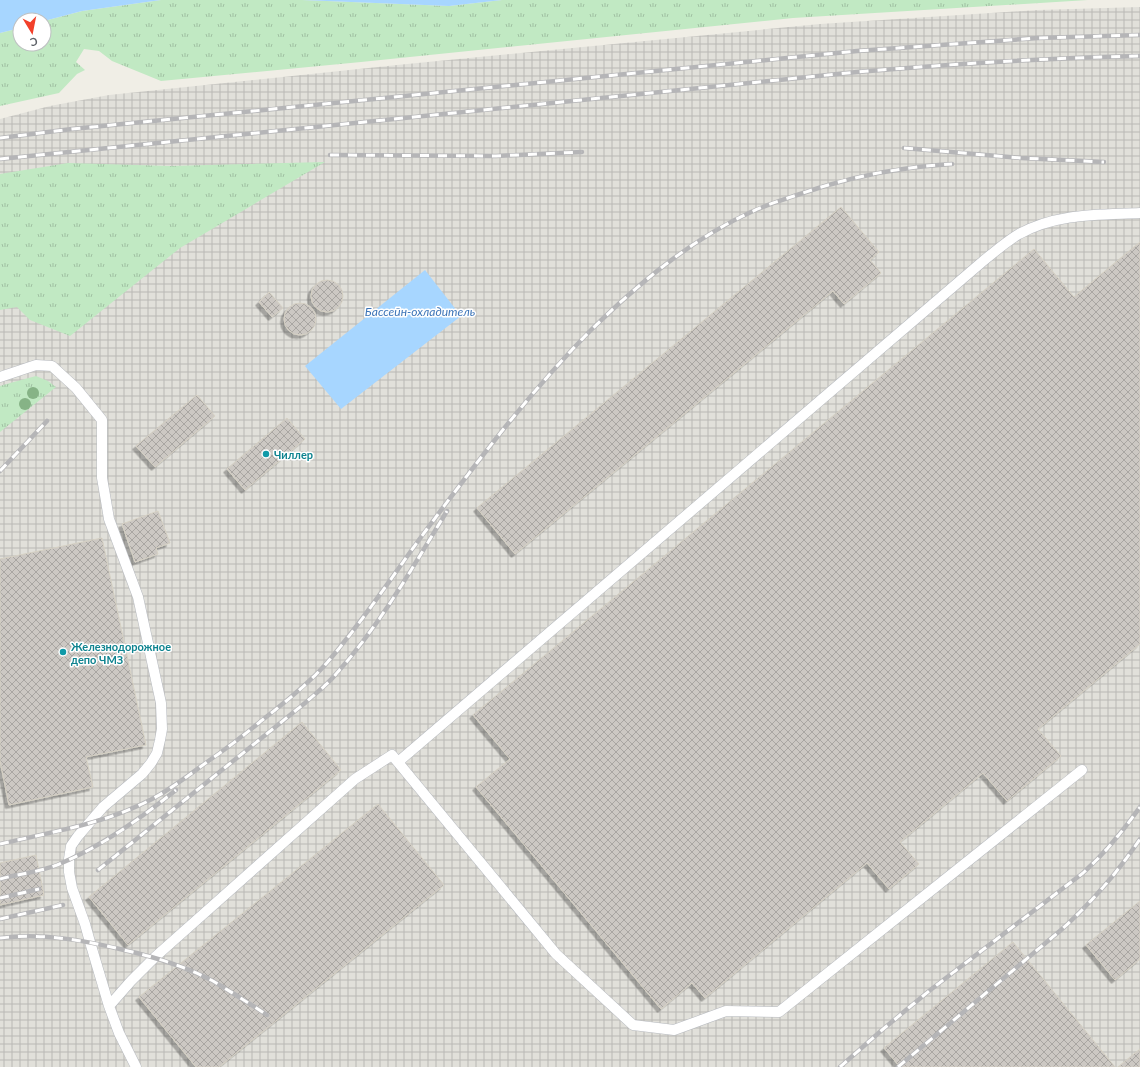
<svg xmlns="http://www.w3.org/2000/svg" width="1140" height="1067" font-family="Lato,sans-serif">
<defs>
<pattern id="industrial-grid" width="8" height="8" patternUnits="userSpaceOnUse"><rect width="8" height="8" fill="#e1e0da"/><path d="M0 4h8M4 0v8" fill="none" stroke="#bab9b5"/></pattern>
<pattern id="grass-tufts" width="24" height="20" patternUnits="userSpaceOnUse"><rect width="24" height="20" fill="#c1e9c3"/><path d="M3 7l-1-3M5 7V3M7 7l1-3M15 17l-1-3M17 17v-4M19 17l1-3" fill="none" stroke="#a0c0a2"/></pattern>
<pattern id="building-cross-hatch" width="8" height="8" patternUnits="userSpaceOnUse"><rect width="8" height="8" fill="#ccc8c3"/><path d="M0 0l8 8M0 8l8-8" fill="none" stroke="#a9a6a2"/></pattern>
<filter id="shadow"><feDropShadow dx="-3.5" dy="3.5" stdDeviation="0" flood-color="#0004"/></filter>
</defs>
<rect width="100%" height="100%" fill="#f0eee6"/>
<!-- industrial -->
<path fill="url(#industrial-grid)" d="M1140,7V1067H0V119L50,106L109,95L397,65L820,24L1038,10Z"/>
<!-- grass -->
<path fill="url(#grass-tufts)" d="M161,0H302L449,6L502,0H1088L793,18L361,62L161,81L112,61L99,51L84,49L76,62L85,70L77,74L59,93L0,106V33L20,28V44H44V21L82,11Z
M325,162L180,248L70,336L30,320L17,307L0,310V174L68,163L170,166Z
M36,376L48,381L56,387L0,432V386L10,383Z"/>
<!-- water -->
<path fill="#a7d6ff" d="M0,0H161L82,11L44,21V20H20V28L0,33Z
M302,0H502L449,6Z
M425,270L461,316L341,409L305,366Z"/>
<!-- building -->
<path fill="url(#building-cross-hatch)" stroke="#d6d1c4" filter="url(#shadow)" d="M841,207L879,252L870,260L881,273L844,304L833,291L515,554L477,508Z
M1140,242V644L1038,729L1061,756L1007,801L983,773L900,842L919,864L889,889L867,863L705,998L692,983L661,1009L476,787L510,759L473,715L1034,249L1074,297Z
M311 296a16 16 0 1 1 32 0a16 16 0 1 1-32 0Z
M269,292L283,308L272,317L259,302Z
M284 319a16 16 0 1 1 32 0a16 16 0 1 1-32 0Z
M197,395L215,416L155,467L136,446Z
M287,418L305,439L245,490L227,469Z
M158,511L170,543L156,548L158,554L135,562L122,524Z
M102,538L146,745L86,757L93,787L9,805L0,761V559Z
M302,722L341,770L128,945L89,897Z
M378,804L444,885L219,1067H196L139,997Z
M36,855L44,895L0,905V863Z
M1140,901V959L1115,980L1086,945Z
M1013,942L1115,1067H900L884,1048Z
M1140,1049V1067H1118Z"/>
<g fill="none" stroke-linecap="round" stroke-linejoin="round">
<defs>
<path id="service" d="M0,377L36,365L52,366L76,388L102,420V478L106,501L109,519L138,597L161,703L162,729L160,740L157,753L151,763L142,774L103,807L78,836L71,846L69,859V872L72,888L85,924L90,942L109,1006
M398,762L982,262C993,253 1007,241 1019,234C1057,213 1098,215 1140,213
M136,1067L119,1033L109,1006L131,981L155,957L355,779L392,755L556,954L633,1025L674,1030L726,1011L779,1012L1082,770"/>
</defs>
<!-- service casing -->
<use href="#service" stroke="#b8bbc0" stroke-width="11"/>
<!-- service -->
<use href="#service" stroke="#fff" stroke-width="10"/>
<defs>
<path id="rail" d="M0,138L72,129L857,51L1038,38L1140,35
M904,148L1021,158L1104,162
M330,155L496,156L582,152
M0,159L857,72C951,64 1046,58 1140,56
M0,471L47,421
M0,844C51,832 105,824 152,799C171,789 189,775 207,762C226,749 243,736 261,721C283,704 306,686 325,665C361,624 391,578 424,533C476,463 529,393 590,331C638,284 690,240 751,212C766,205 782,200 797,195C834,182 871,173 910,168C924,166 938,165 952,164
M98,870L305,703C315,694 327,685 336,674C380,625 413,567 447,511
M0,879C19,874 39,872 57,865C101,847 140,819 176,790
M0,898L39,889
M0,919L63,905
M0,938C43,933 83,940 124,950C155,957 184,966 213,981C231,992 249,1003 267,1015
M840,1067L882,1030L929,991L1083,873C1105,853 1123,831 1140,807
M898,1067L1061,930C1091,903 1118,872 1140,839"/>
</defs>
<!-- rail casing -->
<use href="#rail" stroke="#b5b5b7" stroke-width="4.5"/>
<!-- rail -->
<use href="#rail" stroke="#fff" stroke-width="3" stroke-dasharray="9" stroke-linecap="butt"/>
</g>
<!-- trees -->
<g fill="#86b386">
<circle cx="33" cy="393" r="6"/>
<circle cx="25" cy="404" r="6"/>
</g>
<!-- markers -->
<g fill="#0f9aa8" stroke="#fff" stroke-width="1.5">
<circle cx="266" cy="454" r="4"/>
<circle cx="63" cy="652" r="4"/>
</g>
<g text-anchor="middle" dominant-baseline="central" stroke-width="3" stroke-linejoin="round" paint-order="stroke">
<!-- culture labels -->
<g font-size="11" font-weight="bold" fill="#0d838f" stroke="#fff" text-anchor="start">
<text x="274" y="454">Чиллер</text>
<text x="71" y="646">Железнодорожное<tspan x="71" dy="13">депо ЧМЗ</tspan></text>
</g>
<!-- water labels -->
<g font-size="12" font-style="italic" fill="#3d75b8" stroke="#fff">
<text x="420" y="311">Бассейн-охладитель</text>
</g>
</g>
<!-- north arrow -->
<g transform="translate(32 32) rotate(170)"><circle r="19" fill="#ffffff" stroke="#bec0c2"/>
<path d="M0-3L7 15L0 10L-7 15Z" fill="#f2402a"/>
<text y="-6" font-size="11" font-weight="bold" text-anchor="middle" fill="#5d6167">С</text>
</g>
</svg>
